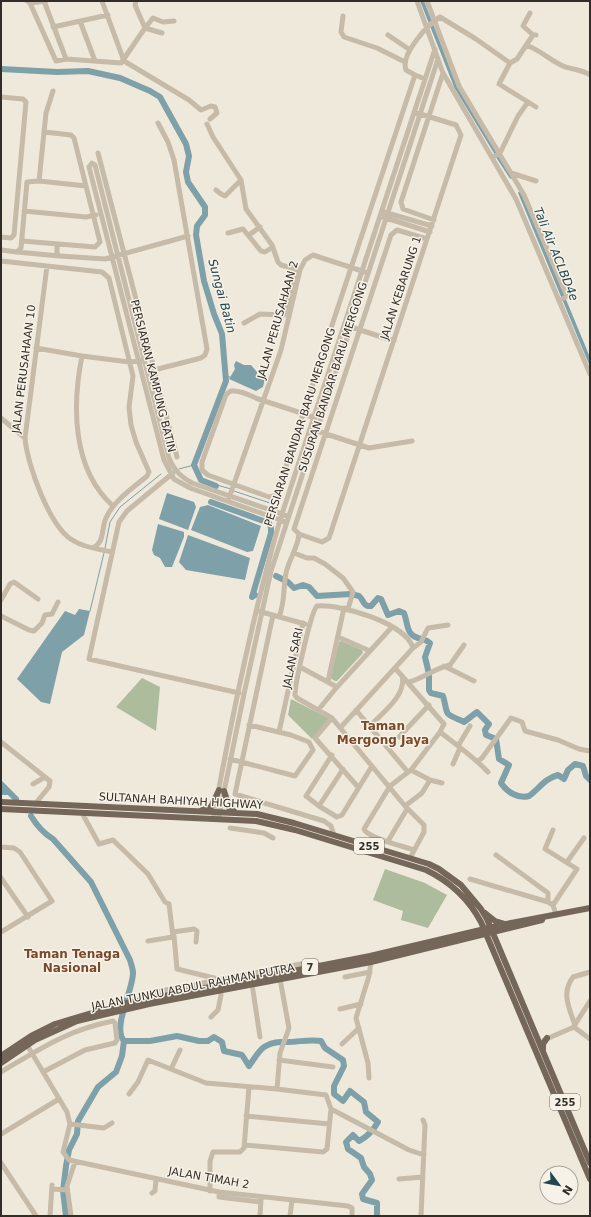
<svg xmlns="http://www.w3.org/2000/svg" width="591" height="1217" font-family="'DejaVu Sans',sans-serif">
<rect width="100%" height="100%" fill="#efe9db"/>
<!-- green -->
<path fill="#adbc9d" d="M341,641L362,650L363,653L337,681H335L330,678L339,642Z
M142,678L160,687L156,731L116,707Z
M291,699L330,719L312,739L288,715Z
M385,869L425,883L447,895L428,928L401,920L403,911L373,900Z"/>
<!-- water -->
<path fill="#7da0a9" d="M236,361L244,365H251L257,372V375L265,379L263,387L256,391L229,379L235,369L234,365Z
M167,493L194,502L196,507L188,530L159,519Z
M208,505L261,526L253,551L247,552L191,530L200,507Z
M158,524L184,532V537L172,567H165L160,558L154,555L152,550Z
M188,535L250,558L245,580L186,570L179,562Z
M79,609L90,611L84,635L62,652L50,704L41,702L17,679L65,611L75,615Z"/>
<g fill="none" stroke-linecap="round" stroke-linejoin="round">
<!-- stream -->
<path stroke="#7da0a9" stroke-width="1" d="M225,375L230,377
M179,469L194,465
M217,485L231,489
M234,491L273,504
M105,548L110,522L120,507L161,474
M90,611L104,553"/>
<!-- canal -->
<path stroke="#7da0a9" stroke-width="3.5" d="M422,1L456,87L496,153
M498,157L511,177
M520,193L590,362"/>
<!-- river -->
<path stroke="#7da0a9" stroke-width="6" d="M1,69L57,72L88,71L120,78L150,91L160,97L186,144L189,156L186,172L188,182L205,207V215L197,226L196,235L204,281L214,314L222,334L226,381L194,465L201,480L216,486
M211,502L269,523L271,528V533L252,597L255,595
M276,576L288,582L294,588L303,585L309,587L317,596L351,594L359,596C364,600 363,607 371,606L378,598L381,599L388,615L399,611L404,613C408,623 406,635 418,638C423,640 426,639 430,643L425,657L429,674V690L431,693L443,696C449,717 442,712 464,722L477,712L489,724L485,730L486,735L496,739L499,759L509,765L501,783C507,792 518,799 529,796C540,788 544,779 558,775L564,779L568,770L575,764L583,766L586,776L590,780
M1,784L9,792
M1,792H9L16,799
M31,816C37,826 43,833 53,839L91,882L130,960C131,964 133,969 133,973C133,991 112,1027 124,1041
M124,1041H150L177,1036L199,1041H208L214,1037L222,1042L224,1051L242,1055L249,1066C259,1052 262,1043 281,1042
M287,1042C299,1042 309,1039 321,1041L325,1048L343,1060L344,1066L334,1086V1094L343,1101L350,1091L364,1102L366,1112L378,1122C374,1129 367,1137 359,1141L353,1135L346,1142L348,1149L361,1158L364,1167L370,1174L372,1180L362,1194L363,1199L377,1203V1216
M66,1216L63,1191L66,1166L69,1150L77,1134L78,1121L98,1087L116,1072L122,1056L124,1041"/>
<!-- minor -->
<path stroke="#c6baa8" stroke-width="5" d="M27,1L30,3L56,61L66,59L121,63L145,28L135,5L136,1
M44,1L66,59
M102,1L124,61
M417,1L443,73L516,199L590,374
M427,1L459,86L524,195L567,296L559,301
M30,3L46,1
M530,13L523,26L533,35
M343,16L341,32L344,37L377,48L405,62
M80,21L95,61
M53,27L108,15
M162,33L145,28L153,18L163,22L174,21
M388,35L410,50
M526,45C540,50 550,60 563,66C572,70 582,69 590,75
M124,61L189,100L201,110L211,106L215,107L217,113L210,119
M415,75L406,70C400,55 427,25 440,17L476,39L510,63
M1,97L23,99L26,102L14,235L11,238L1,237
M536,107L499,84L510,63L517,59L533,35H536
M414,112L456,125L461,135L329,538L322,542L299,534L294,529L391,235L397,230L427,239
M207,124L213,137L241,180L246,209L272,245L278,262L281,265L300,270
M98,153L177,457
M492,158L500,153L518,116L528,102
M511,173L536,181
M39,181L46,113L53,91
M216,190L221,194L225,196L241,180
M24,211L86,217L96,215
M384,212L432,226
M383,217L430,232
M434,220L403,209L401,202L443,73
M228,233L243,229L261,251L265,252L273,247
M249,235L260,227
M22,241L95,247L100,242L74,138L71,135L44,132
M57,244V254L60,256L105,259L188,236
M1,250L17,252L21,248L27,182L39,181L86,186
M17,252L59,256
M1,261L102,272L109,278L133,376L129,407L131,425L136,442L149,472L147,476C133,488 114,500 106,518C101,529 105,542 93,548
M47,266L25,438C27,464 50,529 74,541C85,548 99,549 112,552
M244,323L260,314L284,315L296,269
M348,326L394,341
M36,348L82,356L129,362L141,361
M82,356C72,406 72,469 113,506
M154,370L201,358L205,355L207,349L174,160L168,142L158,123
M1,418L25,438
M315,418C296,411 277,405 258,399C251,396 242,391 234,391C231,390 229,392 226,395L202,462V470L208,475L269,497L274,496L278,491C323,352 368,214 415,75L425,79
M314,430L369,448L412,441
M173,473L127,511L119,522L89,659L239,693
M229,498L281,350L300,270L305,260L313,255L365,272
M286,522L190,488L174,479L164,460L89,167L92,163L95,165L169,458C174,470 180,476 192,483L288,516
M294,553L307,558H314L325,564L343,578L353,592L348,609
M1,600L10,584L14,582L38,599
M258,611L305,624
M273,615L235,794L324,821L331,826L334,835
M1,616L29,630L34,631L42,623L45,615L52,614L58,602
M279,617C285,603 283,588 286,573C289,559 298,548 299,534
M338,637L370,651
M413,648L421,642L428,628L448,625
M444,666L474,681
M300,667L337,687
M395,668L444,724L440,732L411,770L390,786L364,829C367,838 403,846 414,850
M328,681L344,608
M409,682C424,678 435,668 450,665L464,645
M319,709L337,687L392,627
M356,710L407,771
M332,718L315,738L358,787
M370,726C382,713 407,695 402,676
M341,727L413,648C406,623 341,604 317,606C311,611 295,684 295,695L297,698L332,718L405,806L424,825V832L410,858
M279,732L303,623
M440,732C457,745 474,757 488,772
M399,737L429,705
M1,742L50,781L49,787L35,804
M458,746L470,726
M332,755L306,796L319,806L337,817L342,815L372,766
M230,759L295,776L313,750L309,742L291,735L249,725
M478,761L482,758L511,718L522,722L525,731L558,740L579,749L590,751
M453,764L460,748
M411,770L430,780L442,783
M33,784L45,777
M319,806L343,769
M405,806L422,793L430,780
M82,813L99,844L113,840L148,874L165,902L169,904L173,937L148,941
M214,815C232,716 252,617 280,520L435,49
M219,816L244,694L271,571L438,59
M230,828L264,833L273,838
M388,841L407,809
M1,847L14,848L20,852L52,901L1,932
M496,855L548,893V902
M567,862L584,838
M1,878L28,917
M470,879L548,902L553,905L556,915
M553,905L577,869L545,849L553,830
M173,932L194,929L197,931L196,942
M174,936L177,969L218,979
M345,977L370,972
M252,984L260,1037
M148,998L156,992L316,961L318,966
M340,1009L361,1004
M211,1017L218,1010L221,995L220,990
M575,1025C569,1008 561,993 573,977L590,972
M574,1026L590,1001
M574,1027L590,1039
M544,1040L574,1027
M342,1044L359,1028
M27,1045L67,1112L70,1124L63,1152L69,1160L219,1192L348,1206L352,1208V1216
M279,1060L333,1067
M171,1069L180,1050
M1,1072C40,1049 67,1030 113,1021L115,1023L117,1040L115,1043L85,1050L43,1072
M369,1078L368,1063L356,1018L369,976L371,962
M129,1094L138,1082L148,1060L206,1083L277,1089L280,1053L289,1028L280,979
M331,1109L409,1150L424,1155
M246,1116L329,1124
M70,1124L104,1128L112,1123
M1,1134L59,1099
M245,1145L323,1152L327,1149L331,1109L326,1095L277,1089
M1,1163L36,1216
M399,1179L423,1177
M53,1189L67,1190
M210,1191V1161L213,1152H240L244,1148L249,1087
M219,1192V1197L261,1202
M152,1193L155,1191L156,1179
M50,1216L52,1185
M71,1216L67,1186L75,1162
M260,1216L261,1199
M290,1216L292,1200
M421,1216L425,1125L423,1120"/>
<!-- major -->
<path stroke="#74675a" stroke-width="6" d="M224,791L229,807L236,813
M1,802L257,814L294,823L429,864L439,869L461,885L481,909L487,919L590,1163
M1,809L256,821L295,830L426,870C451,882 468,898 481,922L590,1179
M202,810L211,807L219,790
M485,913L495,921L505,924
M543,1050V1044L547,1038
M1,1056L31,1036L55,1024L122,1004L370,956L506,924L590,908
M1,1063L35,1040L77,1021L149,1004L371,962L542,920"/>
</g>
<g text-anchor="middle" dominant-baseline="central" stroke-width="3" stroke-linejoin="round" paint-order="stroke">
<!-- shield labels -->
<g fill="#f7f2e7" stroke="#6e6861" stroke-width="1">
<rect x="354" y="838" width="30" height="16" rx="3"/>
<rect x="302" y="959" width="16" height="16" rx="3"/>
<rect x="550" y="1094" width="30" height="16" rx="3"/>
</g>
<g font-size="10" font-weight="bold" fill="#332d28">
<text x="369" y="846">255</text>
<text x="310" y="967">7</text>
<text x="565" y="1102">255</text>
</g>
<!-- street labels -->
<g font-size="11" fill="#332d28" stroke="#f7f2e7">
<text transform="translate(401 288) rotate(-72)">JALAN KEBARUNG 1</text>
<text transform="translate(278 320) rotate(-74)">JALAN PERUSAHAAN 2</text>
<text transform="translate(24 369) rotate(-83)">JALAN PERUSAHAAN 10</text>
<text transform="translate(153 376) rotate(76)">PERSIARAN KAMPUNG BATIN</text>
<text transform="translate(333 377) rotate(-72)">SUSURAN BANDAR BARU MERGONG</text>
<text transform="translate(300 427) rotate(-72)">PERSIARAN BANDAR BARU MERGONG</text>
<text transform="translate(293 658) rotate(-78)">JALAN SARI</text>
<text transform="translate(181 801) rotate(3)">SULTANAH BAHIYAH HIGHWAY</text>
<text transform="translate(193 987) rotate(-11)">JALAN TUNKU ABDUL RAHMAN PUTRA</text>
<text transform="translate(209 1178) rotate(10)">JALAN TIMAH 2</text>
</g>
<!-- water labels -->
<g font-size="12" font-style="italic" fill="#214651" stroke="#f7f2e7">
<text transform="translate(556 254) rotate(68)">Tali Air ACLBD4e</text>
<text transform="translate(222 296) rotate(75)">Sungai Batin</text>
</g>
<!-- neighbourhood labels -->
<g font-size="12" font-weight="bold" fill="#7a4929" stroke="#f7f2e7">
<text x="383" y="726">Taman<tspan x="383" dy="14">Mergong Jaya</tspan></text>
<text x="72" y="954">Taman Tenaga<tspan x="72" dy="14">Nasional</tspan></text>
</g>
</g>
<!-- border -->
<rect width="591" height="1217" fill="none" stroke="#332d28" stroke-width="4"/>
<!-- north arrow -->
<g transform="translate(559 1185) rotate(122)"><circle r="19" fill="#f7f2e7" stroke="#a9a39b"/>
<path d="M0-3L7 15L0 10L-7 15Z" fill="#214651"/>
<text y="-6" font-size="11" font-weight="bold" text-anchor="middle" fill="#332d28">N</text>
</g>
</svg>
